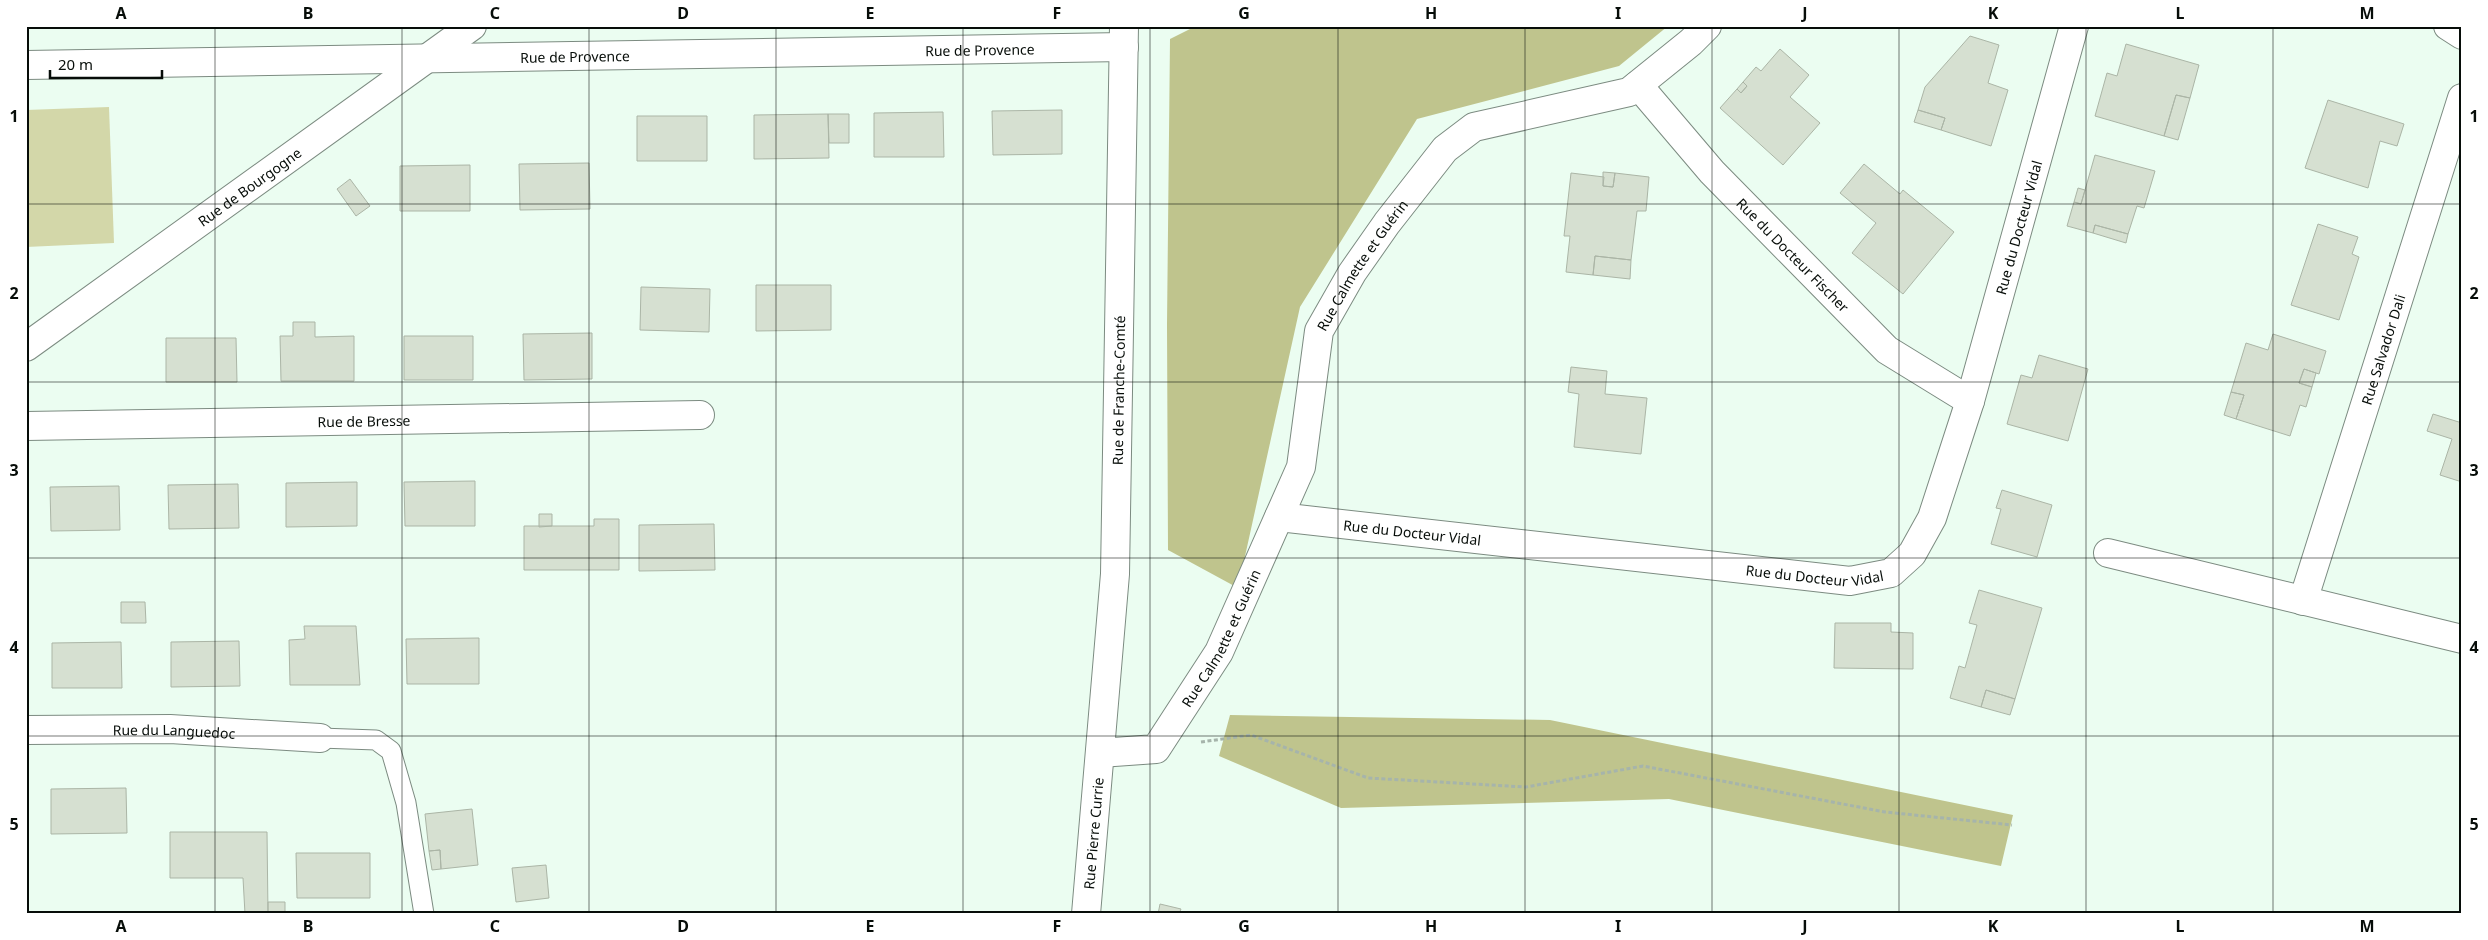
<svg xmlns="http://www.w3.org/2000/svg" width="2488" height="940" font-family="'Noto Sans',sans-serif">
<rect width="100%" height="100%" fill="#ebfdf1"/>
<!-- green -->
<path fill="#d3d7a9" d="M109,107L114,243L26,247V110Z"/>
<!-- forest -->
<path fill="#bfc48d" d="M1196,26H1668L1619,66L1417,119L1300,307L1238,588L1168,550L1167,325L1170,39Z
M1230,715L1550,720L2013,815L2001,866L1669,799L1341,808L1219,756Z"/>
<!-- building -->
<path fill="#d6e0d1" stroke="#abb5a6" d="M1970,36L1999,45L1988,83L2008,90L1991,146L1941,130L1945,118L1918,110L1925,87Z
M2126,44L2199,65L2190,98L2176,95L2164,136L2095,116L2107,73L2117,76Z
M1780,49L1809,75L1790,97L1820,123L1783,165L1720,108L1737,89L1741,93L1747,86L1743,82L1756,67L1761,71Z
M1743,82L1747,86L1741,93L1737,89Z
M2176,95L2190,98L2178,140L2164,136Z
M2328,100L2404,124L2397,146L2380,141L2368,188L2305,168Z
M1062,110V154L993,155L992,111Z
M1918,110L1945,118L1941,130L1914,122Z
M943,112L944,157H874V113Z
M828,114L829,158L754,159V115Z
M828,114H849V143H829Z
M637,116H707V161H637Z
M2095,155L2155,171L2144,208L2137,206L2128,234L2095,225L2093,233L2067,226L2074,202L2081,204Z
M589,163L590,209L520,210L519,164Z
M1864,164L1900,194L1903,190L1954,232L1903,294L1852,253L1876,223L1840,193Z
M470,165V211H400V166Z
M1603,172L1615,173L1613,187L1603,186Z
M1571,173L1604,177L1603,186L1613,187L1615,173L1649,177L1646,211H1637L1631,260L1595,256L1593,275L1566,272L1570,236H1564Z
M350,179L370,206L356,216L337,189Z
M2078,188L2085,190L2081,204L2074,202Z
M2318,224L2358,237L2352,254L2359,257L2339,320L2291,305Z
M2095,225L2128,234L2126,243L2093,233Z
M1595,256L1631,260L1630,279L1593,275Z
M756,285H831V330L756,331Z
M641,287L710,289L709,332L640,330Z
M293,322H315V337L354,336V381H281L280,336H293Z
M592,333V379L524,380L523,334Z
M2273,334L2326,351L2319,374L2304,369L2299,383L2312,387L2306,407L2300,405L2290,436L2236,419L2244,395L2231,392L2246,343L2268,350Z
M404,336H473V380H404Z
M166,338H236L237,382H166Z
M2039,355L2088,369L2068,441L2007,424L2021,375L2032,378Z
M1571,367L1607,371L1605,394L1647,398L1641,454L1574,447L1579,394L1568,392Z
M2304,369L2316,373L2312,387L2299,383Z
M2231,392L2244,395L2236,419L2224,415Z
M2433,414L2462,423V482L2440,475L2452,439L2427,431Z
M475,481V526H405L404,482Z
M357,482V526L286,527V483Z
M238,484L239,528L169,529L168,485Z
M119,486L120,530L51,531L50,487Z
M2002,490L2052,505L2037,557L1991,544L2001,509L1996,508Z
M539,514H552V526L539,527Z
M594,519H619V570H524V526H594Z
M714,524L715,570L639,571V525Z
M1979,590L2042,608L2015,699L1986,690L1981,707L1950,698L1959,666L1965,668L1977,625L1969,623Z
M121,602H145L146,623H121Z
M1835,623H1891V632L1913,633V669L1834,668Z
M304,626H356L360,685H290L289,640L305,639Z
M479,638V684H407L406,639Z
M239,641L240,686L171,687V642Z
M121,642L122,688H52V643Z
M1986,690L2015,699L2010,715L1981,707Z
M126,788L127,833L51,834V789Z
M472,809L478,865L441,869L440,850L429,851L425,814Z
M170,832H267L268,914H245L243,878H170Z
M440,850L441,869L432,870L429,851Z
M296,853H370V898H297Z
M546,865L549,898L516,902L512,868Z
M268,902H285V914H268Z
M1160,904L1181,909L1179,914H1158Z"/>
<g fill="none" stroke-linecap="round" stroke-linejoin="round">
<defs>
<path id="service" d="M320,738L376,740L391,751L406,803L424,914"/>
<g id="minor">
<path d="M2448,26L2462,35"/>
<path id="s1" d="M26,65L1124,47"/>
<path id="s2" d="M1638,85L1712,172L1887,350L1970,401"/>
<path id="s3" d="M26,347L472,26"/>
<path id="s4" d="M26,426L700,415"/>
<path id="s5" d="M1279,517L1850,581L1891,573L1912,554L1932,518L1970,401L2074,26"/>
<path d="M2108,553L2462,639"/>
<path id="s6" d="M2303,601L2462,98"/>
<path id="s7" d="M26,730L170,729L320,738"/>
<path id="s8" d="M1100,753L1156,749L1219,652L1301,467L1319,331L1352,273L1387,223L1445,149L1474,127L1629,92L1691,42L1707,26"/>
</g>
<g id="tertiary">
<path id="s9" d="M1086,914L1115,574L1124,26"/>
</g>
</defs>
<!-- service casing -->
<use href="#service" stroke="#7c8b81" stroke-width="21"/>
<!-- minor casing -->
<use href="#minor" stroke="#7c8b81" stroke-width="30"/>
<!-- tertiary casing -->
<use href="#tertiary" stroke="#7c8b81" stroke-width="30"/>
<!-- path -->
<path stroke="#a6b4ab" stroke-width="3" stroke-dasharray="4 2.5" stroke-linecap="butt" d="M1201,742L1251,735L1368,778L1526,787L1643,766L1885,812L2012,825"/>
<!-- service -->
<use href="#service" stroke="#fff" stroke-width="19"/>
<!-- minor -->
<use href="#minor" stroke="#fff" stroke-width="28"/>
<!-- tertiary -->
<use href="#tertiary" stroke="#fff" stroke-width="28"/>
</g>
<!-- grid -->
<path fill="none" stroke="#070d09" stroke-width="1" stroke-opacity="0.55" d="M215,26V914M402,26V914M589,26V914M776,26V914M963,26V914M1150,26V914M1338,26V914M1525,26V914M1712,26V914M1899,26V914M2086,26V914M2273,26V914M26,204H2462M26,382H2462M26,558H2462M26,736H2462"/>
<g text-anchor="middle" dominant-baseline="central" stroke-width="4.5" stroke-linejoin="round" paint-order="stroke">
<!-- street labels -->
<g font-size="14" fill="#070d09" stroke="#fff">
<text stroke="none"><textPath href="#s1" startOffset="954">Rue de Provence</textPath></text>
<text stroke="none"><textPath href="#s1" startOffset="549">Rue de Provence</textPath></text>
<text stroke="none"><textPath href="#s3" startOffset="275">Rue de Bourgogne</textPath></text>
<text stroke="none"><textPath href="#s5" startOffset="989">Rue du Docteur Vidal</textPath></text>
<text stroke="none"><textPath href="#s2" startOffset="230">Rue du Docteur Fischer</textPath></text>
<text stroke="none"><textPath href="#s8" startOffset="590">Rue Calmette et Guérin</textPath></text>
<text stroke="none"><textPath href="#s6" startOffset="264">Rue Salvador Dali</textPath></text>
<text stroke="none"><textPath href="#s9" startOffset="525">Rue de Franche-Comté</textPath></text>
<text stroke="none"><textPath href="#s4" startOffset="338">Rue de Bresse</textPath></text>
<text stroke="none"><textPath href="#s5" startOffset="134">Rue du Docteur Vidal</textPath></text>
<text stroke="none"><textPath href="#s5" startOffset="539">Rue du Docteur Vidal</textPath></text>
<text stroke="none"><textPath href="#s8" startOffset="185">Rue Calmette et Guérin</textPath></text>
<text stroke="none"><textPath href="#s7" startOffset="148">Rue du Languedoc</textPath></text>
<text stroke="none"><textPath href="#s9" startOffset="81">Rue Pierre Currie</textPath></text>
</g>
</g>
<!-- border -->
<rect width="2488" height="940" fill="none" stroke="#ffffff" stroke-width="55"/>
<!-- scale -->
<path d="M50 70v8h112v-8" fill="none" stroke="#070d09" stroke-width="2.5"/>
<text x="58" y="70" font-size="15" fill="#070d09" stroke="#ffffff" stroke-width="4" paint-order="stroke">20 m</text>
<rect x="28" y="28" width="2432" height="884" fill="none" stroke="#070d09" stroke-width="2"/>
<g font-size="16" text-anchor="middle" font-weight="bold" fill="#070d09">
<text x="121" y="19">A</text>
<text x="308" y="19">B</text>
<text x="495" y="19">C</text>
<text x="683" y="19">D</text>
<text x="870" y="19">E</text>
<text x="1057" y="19">F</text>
<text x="1244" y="19">G</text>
<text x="1431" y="19">H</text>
<text x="1618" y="19">I</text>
<text x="1805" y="19">J</text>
<text x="1993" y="19">K</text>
<text x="2180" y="19">L</text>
<text x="2367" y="19">M</text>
<text x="14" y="122">1</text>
<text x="2474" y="122">1</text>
<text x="14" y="299">2</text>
<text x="2474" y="299">2</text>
<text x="14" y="476">3</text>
<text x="2474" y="476">3</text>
<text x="14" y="653">4</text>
<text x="2474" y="653">4</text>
<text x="14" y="830">5</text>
<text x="2474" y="830">5</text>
<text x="121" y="932">A</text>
<text x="308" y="932">B</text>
<text x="495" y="932">C</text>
<text x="683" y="932">D</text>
<text x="870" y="932">E</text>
<text x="1057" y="932">F</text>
<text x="1244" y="932">G</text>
<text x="1431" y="932">H</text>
<text x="1618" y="932">I</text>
<text x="1805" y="932">J</text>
<text x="1993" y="932">K</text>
<text x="2180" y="932">L</text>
<text x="2367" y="932">M</text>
</g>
</svg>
